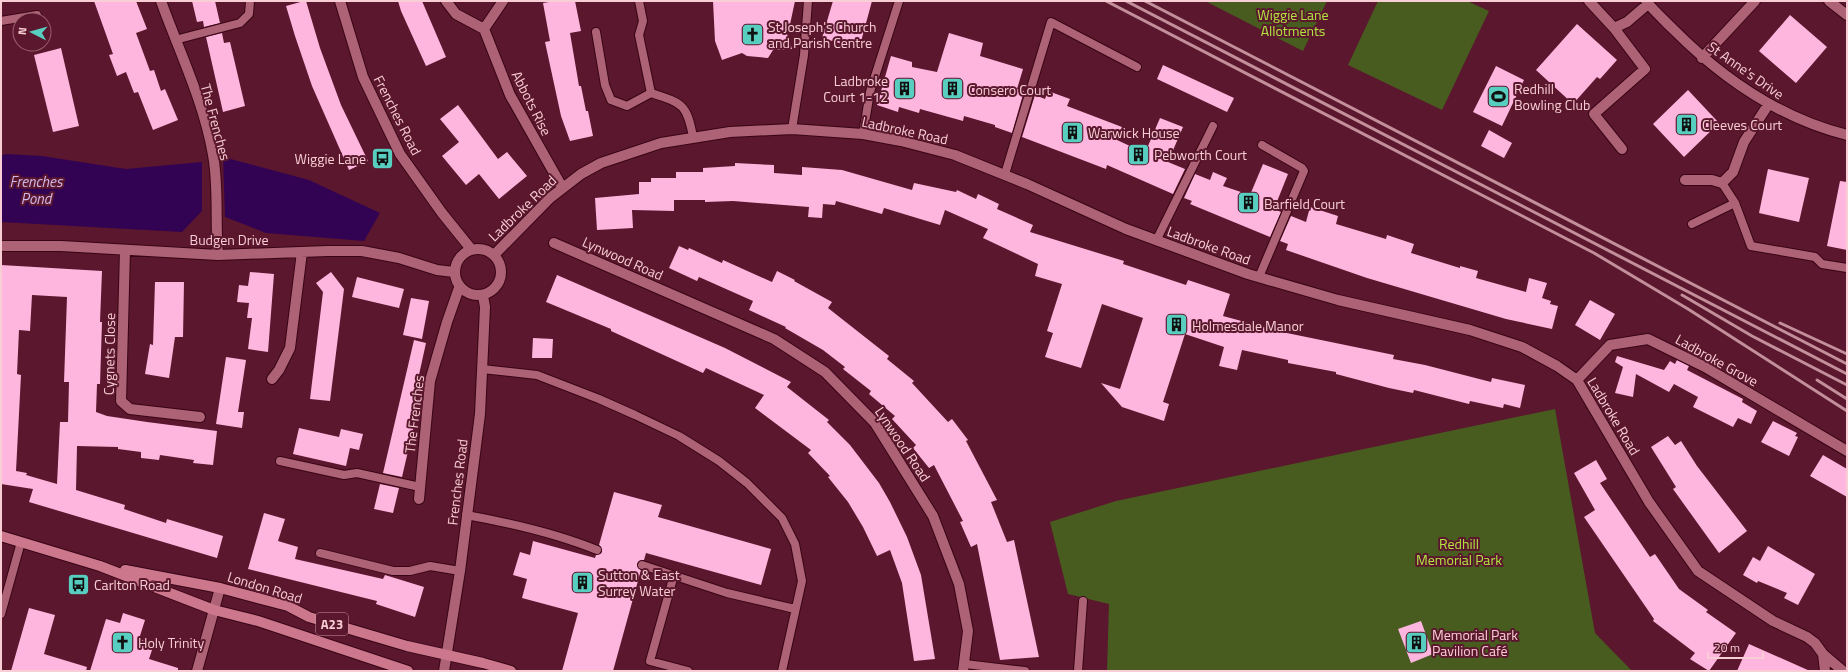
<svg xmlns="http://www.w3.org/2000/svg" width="1848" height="672" font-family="'Titillium Web',sans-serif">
<rect width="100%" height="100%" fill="#5b172d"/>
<!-- green -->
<path fill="#485c20" d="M1205,1H1327L1303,51Z
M1378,1H1467L1489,11L1442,110L1348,65Z
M1555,409L1595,633L1632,671H1107L1109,604L1068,594L1050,522L1116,501Z"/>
<!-- water -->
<path fill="#330353" d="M6,154L42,156L126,169L202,162V211L182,232L1,222V156Z
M223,157L309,180L380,213L364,241L266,233L225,217Z"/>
<!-- building -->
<path fill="#feb6de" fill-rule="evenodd" d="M94,1H136L147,29L136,33L150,71L154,70L161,91L165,89L178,120L153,130L138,92L134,93L126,72L117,76L109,55L113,54Z
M192,1H215L220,23L204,27L203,21L197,22Z
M304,1H306L320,48L341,105L368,161L349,170L312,86L295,36L286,6Z
M398,1H422L446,57L426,66L401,11Z
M555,1H575L581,31L570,33L579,86H581L586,111H588L593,136L570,141L561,116L545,42L550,41L543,3Z
M713,1H795L789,29L785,28L792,49L773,50L768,58L747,56L742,53L722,60L715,41Z
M833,1H872L859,49L822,38Z
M1790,15L1827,47L1796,83L1759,51Z
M1577,24L1617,60L1600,79L1597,77L1573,104L1536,70Z
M222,33L224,43L230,42L245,106L223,112L206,37Z
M949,33L983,43L980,56L1023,69L1017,89L1024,91L1012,133L995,127V125L964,116L963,121L920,109L919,113L899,107L898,112L877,105L891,56L912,62V67L937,72Z
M61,48L79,126L53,132L34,55Z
M1163,65L1234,98L1227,112L1157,79Z
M1496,66L1524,80L1502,126L1473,112Z
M1688,90L1719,123L1684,157L1653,124Z
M1048,91L1070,99L1067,106L1122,127L1117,140L1145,153L1160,118L1183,127L1168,162L1185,169L1173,194L1107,165L1106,169L1022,137L1035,95L1045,99Z
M458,105L498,159L507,152L527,176L499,199L479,174L466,185L442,156L459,142L440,119Z
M1489,130L1512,143L1504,158L1481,146Z
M735,163L774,165V173L802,175V167L842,170L912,190L914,183L956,192L957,190L976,199L978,194L999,204L997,209L1033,225L1030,232L1124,261L1123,264L1186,285L1188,280L1230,294L1223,316L1282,332L1394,355L1393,359L1425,365L1491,382L1492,378L1525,385L1520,408L1504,404L1503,408L1470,401L1469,404L1414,390L1413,393L1389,388L1336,374V372L1288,363V360L1242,350L1237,370L1219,366L1224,347L1185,334L1163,402L1169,404L1164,421L1122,407L1101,383L1120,389L1143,318L1102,304L1081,368L1045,357L1053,333L1047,331L1062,284L1035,276L1038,264L983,238L988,229L945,210L940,225L884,208L882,214L836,201L835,205L823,204L822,218L808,217L809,207L733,201L705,202V200H674V211L632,210L633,228L597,230L595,198L639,194V182H651V178H676V172H703V168L735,166Z
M1263,164L1288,174L1274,209L1281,212L1270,237L1190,204L1192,201L1184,198L1195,174L1210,180L1213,172L1227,178L1223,186L1250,195Z
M1768,169L1809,178L1799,222L1759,213Z
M1840,181L1847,182V250L1827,246Z
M1310,207L1338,216L1336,224L1386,239L1387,235L1414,244L1411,253L1460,268V266L1478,271L1476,278L1526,292L1529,278L1547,283L1542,298L1551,301L1550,304L1558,306L1552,329L1506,319L1367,278L1286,250L1288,244L1280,241L1291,216L1306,222Z
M679,246L688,250L689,248L722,263L723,260L772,282L777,271L795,280L794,281L832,302L828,308L889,356L887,359L914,381L912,383L948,422L952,419L968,440L966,441L997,500L991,502L1007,542L1014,540L1039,657L1000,660L977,544L971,547L960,522L963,521L934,465L929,468L913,448L916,445L892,419L895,416L869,394L871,391L843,369L845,367L823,350L785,328L786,327L749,310L753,301L699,277L697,281L669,268Z
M1,265L102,271L100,322H102L100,384H97L96,412L107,416L147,422L217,431L213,465L193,463L194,460L160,455L159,460L141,458V452L118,449V447L77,446L76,490L125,505L124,509L166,523L167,519L223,536L217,558L29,502L33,489L1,484ZM32,295L67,297L64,382H69L68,422H60L57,484L26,475L27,473L16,471L21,375L17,374L19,330L30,331Z
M250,272L274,274L268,352L248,349L252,318H247L249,303L237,302L239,285L248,286Z
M331,272L344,289L330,401L310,399L323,292L316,283Z
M557,275L725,348L791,382L787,387L829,420L827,422L850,445L879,483L890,502L907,537L921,575L935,659L914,661L902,583L890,550L877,556L863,527L848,502L828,477L830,476L808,453L811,450L755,408L764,395L706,368L703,373L611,331V329L546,302Z
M357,277L404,289L399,308L352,297Z
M155,282H184L183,337H175L169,378L145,374L150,344L153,345Z
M411,298L429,301L422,339L403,335Z
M1590,300L1615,314L1600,340L1575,325Z
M533,338L553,339L552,358H532Z
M414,340L426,343L413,402L419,404L402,477L383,473Z
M1617,356L1664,370L1670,361L1675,364L1677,360L1689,366L1687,370L1743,399L1742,402L1757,411L1751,424L1738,418L1733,427L1693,407L1698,397L1674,384L1669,392L1636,374L1633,397L1615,393L1623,367L1615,362Z
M226,357L246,360L238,412H244L242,428L216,424Z
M1773,421L1797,433L1795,436L1798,437L1789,456L1761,442Z
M299,428L339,437L341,429L363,434L359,450L350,448L346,466L293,454Z
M1668,436L1675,445L1681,441L1697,466L1747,531L1719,553L1673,489L1676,487L1651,447Z
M1823,455L1847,469V497L1810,476Z
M1596,460L1607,479L1600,483L1650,557L1655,554L1679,589L1708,610L1706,612L1736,633L1709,671L1690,659L1695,653L1653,621L1654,619L1584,517L1595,510L1574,473Z
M380,484L399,488L393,513L374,509Z
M614,492L662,505L658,517L771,549L761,585L646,553L644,560L639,561L637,564L638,568L641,570L613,671H562L578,613L522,598L527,579L513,575L520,552L530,555L533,541L595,558L596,555L600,554L602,552L601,547L599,545Z
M264,513L285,519L278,541L298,547L295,559L383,579L385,575L424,587L415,617L376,604L377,601L248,569Z
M1768,546L1815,574L1798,605L1784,598L1787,593L1758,581L1757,583L1743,575L1753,557L1760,561Z
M29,608L55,615L44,654L87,667L86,671H11Z
M123,613L145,620L139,639L154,644L149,659L178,668V671H90L106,619L120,623Z
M1421,621L1433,654L1411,663L1398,629Z
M1749,644L1810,671H1737Z"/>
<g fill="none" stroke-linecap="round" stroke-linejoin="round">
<defs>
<path id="service" d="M639,1L643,21L639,35L651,93
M1,21L37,15
M596,32L605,85L611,100L627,106L651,93C682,103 687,104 693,137
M175,40L240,23L249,14L250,1
M792,129L804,55L808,1
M863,134L870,92L899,1
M1005,174L1051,22L1137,67
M1722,183L1735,203L1751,246L1815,257L1822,264L1847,268
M1692,224L1735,203
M1156,241L1213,126
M1259,277L1304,171L1302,168L1262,145
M482,369L537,375L599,399L635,415L679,436L719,461L747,483L782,518L795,544L802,581L782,671
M280,461L344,475L357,473L420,487
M466,515C511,523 555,533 597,550
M320,553L393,571H410L430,566L460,571
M642,565L727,593L795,609
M674,575L650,661L688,671
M1,614L21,542
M965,664L1025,671
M1078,671L1083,601"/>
<path id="minor" d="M161,1C179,51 204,102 213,155C219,188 215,222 218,255
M446,1L456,14L484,29L510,95L562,187
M1589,1L1614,28
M1646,1C1654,11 1664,20 1674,30C1723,79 1779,118 1847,135
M1829,1L1847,15
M484,29L503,1
M1702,58L1755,1
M1622,149L1594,114L1645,69L1614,28L1627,22L1648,4
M1685,180H1712L1722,183L1733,172L1744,142L1768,105
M554,243L774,339L825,372L875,423L933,516L959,584L968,631L963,671
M1,246H61L218,255L327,251H362L399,258L437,270L454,272
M125,250L121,401L130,409L200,417
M495,254L550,198L581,174L601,163L661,143L730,132L792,129L863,134L901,141L955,155L1027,184L1126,229L1248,274L1338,300L1470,330L1522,347L1557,366L1577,380L1649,502L1698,571L1773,621L1807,637L1815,643L1823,654L1843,671
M272,379L279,370L290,348L302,252
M1577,380L1610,345L1648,339L1705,367L1847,451
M419,499L430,381L447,322L459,288
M1823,654L1825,671
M197,671L220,588"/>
<path id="tertiary" d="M340,1L363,77L400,154L442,213L471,249
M455 272a23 23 0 1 1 46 0a23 23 0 1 1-46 0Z
M444,671L460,571L480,414L485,307L483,296"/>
<path id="primary" d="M1,536L100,566L214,610L258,621L408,671
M125,570L220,588L288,606L309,617L407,646L483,663L511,671"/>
</defs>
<!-- service casing -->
<use href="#service" stroke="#380517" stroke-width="10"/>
<!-- minor casing -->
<use href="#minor" stroke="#380517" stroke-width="12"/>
<!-- tertiary casing -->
<use href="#tertiary" stroke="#380517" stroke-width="12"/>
<!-- primary casing -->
<use href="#primary" stroke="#380517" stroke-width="12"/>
<!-- service -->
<use href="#service" stroke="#ae6275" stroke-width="8"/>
<!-- minor -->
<use href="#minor" stroke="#ae6275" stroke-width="10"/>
<!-- tertiary -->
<use href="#tertiary" stroke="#ae6275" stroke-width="10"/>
<!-- primary -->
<use href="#primary" stroke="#cc778c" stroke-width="10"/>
<!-- rail -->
<path stroke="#c28f9b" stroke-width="3" d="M1106,1L1594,253L1688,309L1847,411
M1126,1L1847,374
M1145,1L1847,364
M1682,295L1752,336L1847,385
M1780,323L1847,354
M1817,380L1847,399"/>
</g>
<!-- icons -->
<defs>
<symbol id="church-square" viewBox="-11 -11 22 22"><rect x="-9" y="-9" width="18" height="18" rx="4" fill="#58cec0" stroke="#5b172d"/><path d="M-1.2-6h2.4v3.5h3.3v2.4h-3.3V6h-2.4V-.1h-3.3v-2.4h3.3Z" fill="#111"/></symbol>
<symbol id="building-square" viewBox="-11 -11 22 22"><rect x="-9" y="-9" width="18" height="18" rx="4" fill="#58cec0" stroke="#5b172d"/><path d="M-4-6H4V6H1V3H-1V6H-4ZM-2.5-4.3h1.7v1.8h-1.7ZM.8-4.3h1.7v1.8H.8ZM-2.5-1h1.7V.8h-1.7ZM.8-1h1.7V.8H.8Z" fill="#111"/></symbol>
<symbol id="stadium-square" viewBox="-11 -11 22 22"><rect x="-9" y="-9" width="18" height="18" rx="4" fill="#58cec0" stroke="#5b172d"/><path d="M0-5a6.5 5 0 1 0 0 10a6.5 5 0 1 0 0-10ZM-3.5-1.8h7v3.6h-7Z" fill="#111"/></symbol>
<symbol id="bus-square" viewBox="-11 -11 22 22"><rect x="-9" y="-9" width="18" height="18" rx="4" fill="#58cec0" stroke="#5b172d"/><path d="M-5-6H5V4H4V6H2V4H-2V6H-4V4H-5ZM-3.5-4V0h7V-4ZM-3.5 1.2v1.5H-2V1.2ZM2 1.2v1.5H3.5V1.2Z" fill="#111"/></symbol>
</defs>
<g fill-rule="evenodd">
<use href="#church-square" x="740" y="22" width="25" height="25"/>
<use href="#building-square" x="892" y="76" width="25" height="25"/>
<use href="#building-square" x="940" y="76" width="25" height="25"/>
<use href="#stadium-square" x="1486" y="84" width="25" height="25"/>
<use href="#building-square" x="1674" y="112" width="25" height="25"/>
<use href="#building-square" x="1060" y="120" width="25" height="25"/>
<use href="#building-square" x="1126" y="142" width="25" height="25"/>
<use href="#bus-square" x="370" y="146" width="25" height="25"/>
<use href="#building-square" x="1236" y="190" width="25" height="25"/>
<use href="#building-square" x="1164" y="312" width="25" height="25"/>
<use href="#building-square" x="570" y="570" width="25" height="25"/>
<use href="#bus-square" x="66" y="572" width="25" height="25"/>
<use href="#church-square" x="110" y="630" width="25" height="25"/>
<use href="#building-square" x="1404" y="630" width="25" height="25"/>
</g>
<g text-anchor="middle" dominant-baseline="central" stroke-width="4" stroke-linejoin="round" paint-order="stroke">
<!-- shield labels -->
<rect fill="#5b172d" stroke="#c996a3" stroke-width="1" x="316" y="613" width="32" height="22" rx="3"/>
<g font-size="13" font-weight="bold" fill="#f8cdd5">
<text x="332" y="624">A23</text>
</g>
<!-- park labels -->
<g font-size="14" fill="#b3e442" stroke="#5b172d">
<text x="1293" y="14">Wiggie Lane<tspan x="1293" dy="16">Allotments</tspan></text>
<text x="1459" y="543">Redhill<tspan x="1459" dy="16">Memorial Park</tspan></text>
</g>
<!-- poi labels -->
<g font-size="14" fill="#f8cdd5" stroke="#5b172d" text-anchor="start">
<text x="768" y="26">St Joseph's Church<tspan x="768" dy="16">and Parish Centre</tspan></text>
<text x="888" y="80" text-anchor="end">Ladbroke<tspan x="888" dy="16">Court 1-12</tspan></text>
<text x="1514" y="88">Redhill<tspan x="1514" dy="16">Bowling Club</tspan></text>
<text x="968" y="89">Consero Court</text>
<text x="1702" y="124">Cleeves Court</text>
<text x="1088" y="132">Warwick House</text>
<text x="1154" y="154">Pebworth Court</text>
<text x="366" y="158" text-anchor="end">Wiggie Lane</text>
<text x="1264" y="203">Barfield Court</text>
<text x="1192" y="325">Holmesdale Manor</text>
<text x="598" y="574">Sutton &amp; East<tspan x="598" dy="16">Surrey Water</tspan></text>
<text x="94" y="584">Carlton Road</text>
<text x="1432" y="634">Memorial Park<tspan x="1432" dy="16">Pavilion Café</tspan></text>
<text x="138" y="642">Holy Trinity</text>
</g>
<!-- street labels -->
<g font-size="14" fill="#f8cdd5" stroke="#5b172d">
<text transform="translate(1746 70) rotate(35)">St Anne's Drive</text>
<text transform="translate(532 103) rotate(63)">Abbots Rise</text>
<text transform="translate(398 115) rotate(63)">Frenches Road</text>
<text transform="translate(216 122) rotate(75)">The Frenches</text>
<text transform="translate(905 130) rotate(12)">Ladbroke Road</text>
<text transform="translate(522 208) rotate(-44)">Ladbroke Road</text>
<text x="229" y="239">Budgen Drive</text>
<text transform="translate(1209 245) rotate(20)">Ladbroke Road</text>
<text transform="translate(623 258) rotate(24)">Lynwood Road</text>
<text transform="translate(109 354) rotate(-89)">Cygnets Close</text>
<text transform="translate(1717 360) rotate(29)">Ladbroke Grove</text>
<text transform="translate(414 414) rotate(-83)">The Frenches</text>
<text transform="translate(1614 416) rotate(59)">Ladbroke Road</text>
<text transform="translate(903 444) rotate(56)">Lynwood Road</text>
<text transform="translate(457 482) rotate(-83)">Frenches Road</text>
<text transform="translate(265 587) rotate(17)">London Road</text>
</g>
<!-- water labels -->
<g font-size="15" font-style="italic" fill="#d0b9ed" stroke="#5b172d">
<text x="36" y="181">Frenches<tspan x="36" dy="17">Pond</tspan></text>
</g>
</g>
<!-- border -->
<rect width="1848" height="672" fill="none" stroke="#f8cdd5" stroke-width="4"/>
<!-- north arrow -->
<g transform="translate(32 32) rotate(276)"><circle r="19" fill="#5b172d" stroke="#9a6070"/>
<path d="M0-3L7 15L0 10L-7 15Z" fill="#58cec0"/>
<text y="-6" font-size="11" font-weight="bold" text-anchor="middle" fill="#f8cdd5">N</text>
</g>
<!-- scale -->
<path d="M1708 652v6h55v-6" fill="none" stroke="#f8cdd5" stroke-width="2"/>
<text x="1714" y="652" font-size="12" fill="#f8cdd5" stroke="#5b172d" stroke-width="3" paint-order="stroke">20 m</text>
</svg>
